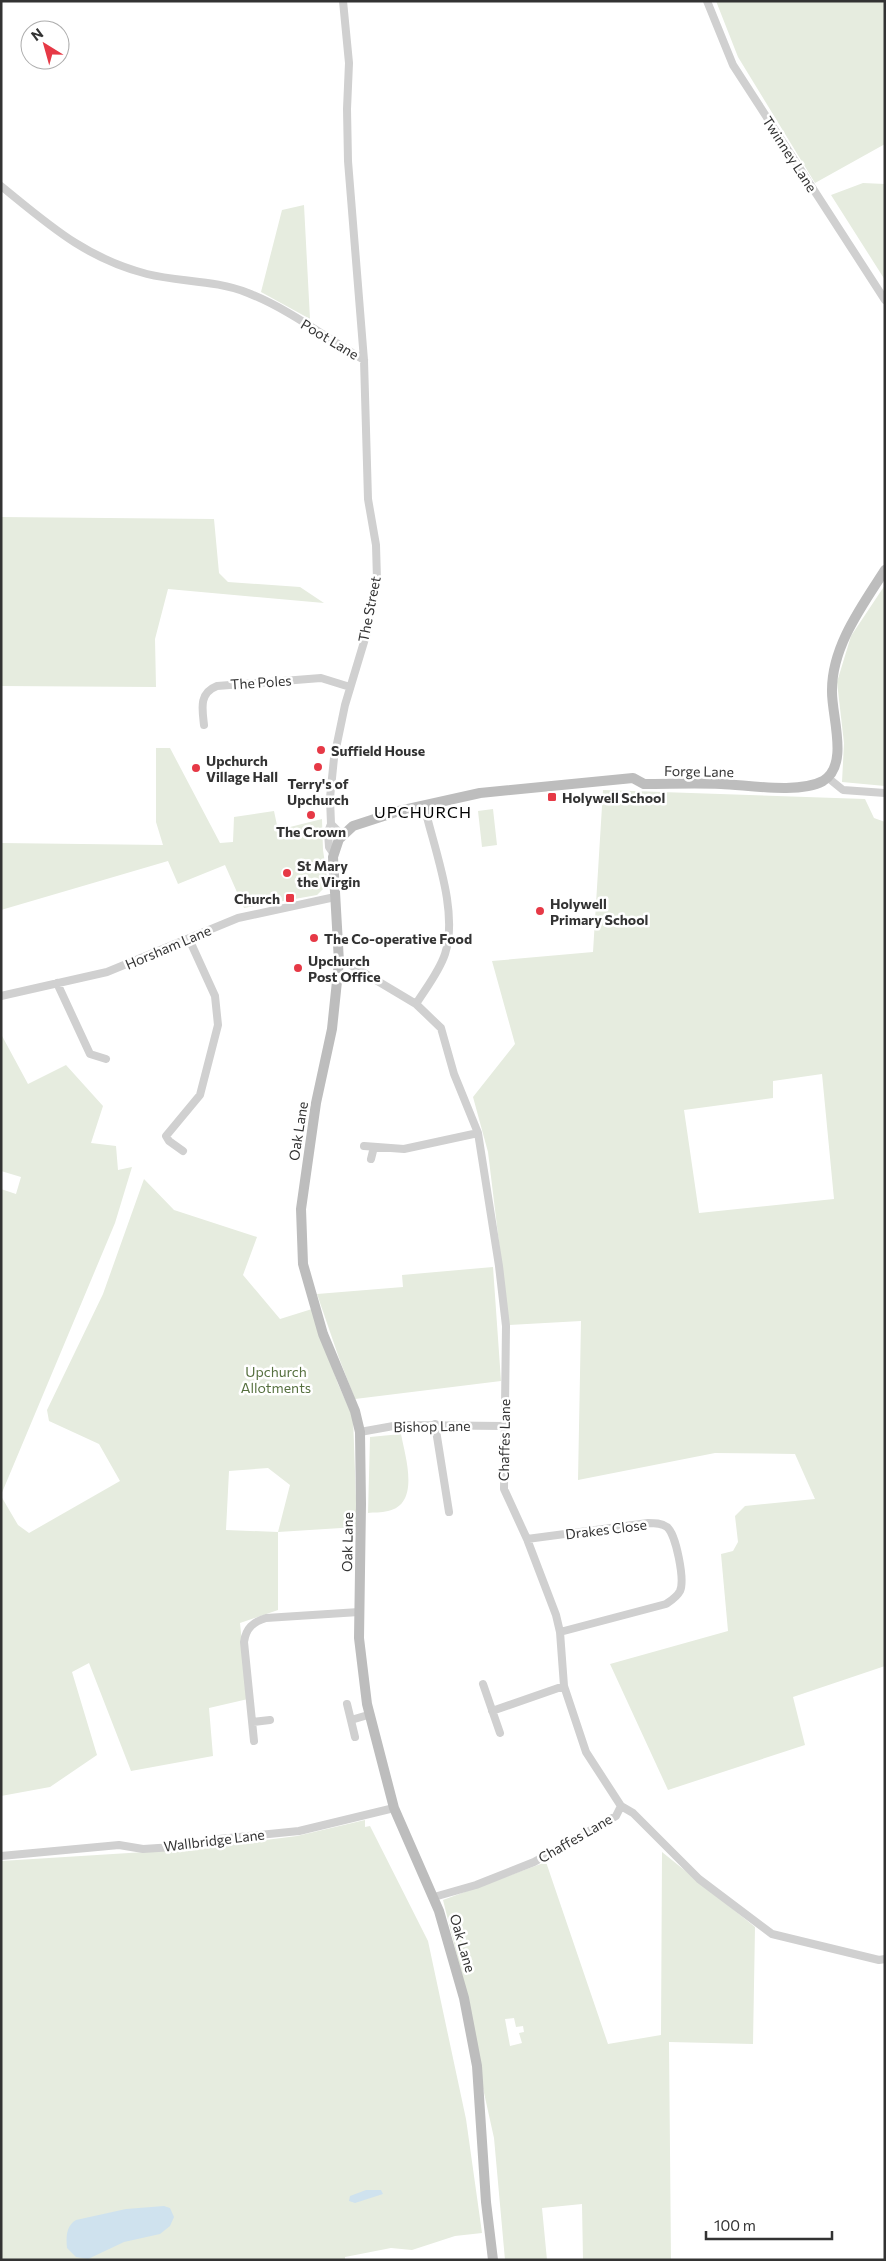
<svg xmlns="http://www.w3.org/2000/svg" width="886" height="2261" font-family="Commissioner,sans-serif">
<rect width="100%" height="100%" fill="#fff"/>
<!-- green -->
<path fill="#e6ecdf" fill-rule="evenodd" d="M716,1H885V144L815,183L738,57Z
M863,183L885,184V280L831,195Z
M304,205L310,319L261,292L282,210Z
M1,517L214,519L219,573L228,582L300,587L324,603L168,589L155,639L156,687L1,686Z
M885,585V786L842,782L844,743L837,682L851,636Z
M156,748H170L220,843L233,842L234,817L274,811L278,830L322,819L323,850L328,884L317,895L244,908L225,865L178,884L168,861L1,910V843L163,845L156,822Z
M603,790L865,799L874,818L885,822V1666L793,1697L805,1745L668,1790L610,1664L728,1631L721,1554L733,1551L738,1542L735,1516L745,1506L815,1499L795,1454L715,1453L578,1480L581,1321L509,1325L488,1152L473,1097L515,1044L492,961L593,952ZM822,1074L834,1199L699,1213L684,1110L773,1098V1081Z
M493,809L497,845L482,847L478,811Z
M1,1034L28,1084L66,1065L103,1106L91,1143L116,1146L118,1170L132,1167L115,1223L1,1495V1189L16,1194L21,1177L1,1171Z
M144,1179L174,1210L257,1237L243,1275L280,1319L312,1309L338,1384L353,1417L357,1527L278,1532V1610L240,1623L248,1699L209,1708L213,1756L131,1771L89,1663L72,1672L97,1755L50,1787L1,1796V1496L18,1525L29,1533L120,1481L99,1444L49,1421L47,1410L103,1294ZM268,1468L290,1485L278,1532L226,1530L229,1471Z
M493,1267L501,1381L355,1399L339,1358L317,1294L403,1287L402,1275Z
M401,1434C405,1456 421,1504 388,1511C381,1513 374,1512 368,1513L370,1437Z
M365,1820V1827L370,1826L428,1941L466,2119L482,2233L455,2236L412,2250L391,2248L345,2257V2260H1V1861L193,1849L297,1836Z
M662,1852L755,1927L753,2044L669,2042L671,2260H583L582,2204L542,2208L547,2260H505L494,2138L467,2016L460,1968L443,1900L546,1862L608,2044L661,2035ZM514,2018L516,2027L523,2026L524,2032L519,2033L522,2043L510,2046L505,2019Z"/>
<!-- water -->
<path fill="#cfe2ee" d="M366,2190H381L383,2194L355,2203L349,2201L350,2196Z
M164,2206L170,2208L174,2217L170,2226L160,2234L124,2242L88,2259L76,2257L67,2248C66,2237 66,2226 76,2220L126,2209Z"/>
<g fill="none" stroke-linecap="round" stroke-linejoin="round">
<!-- street -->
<path stroke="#d0d0d0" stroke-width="8" d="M707,1L733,65L885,300
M1,186C49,225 85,258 147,274C180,282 216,280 248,293C289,309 326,338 364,360
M204,725C202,708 199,693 217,686L321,678L350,687
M827,777L843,790L885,793
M331,824L342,835
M333,853L329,847L328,832L331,824L330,798L334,758L345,705L367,632L377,580L376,545L368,499L364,360L348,161L347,109L349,63L343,1
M339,962L349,964L416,1004L441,1028L454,1074L478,1133L499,1266L506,1326L504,1489L527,1539L556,1615L560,1632L564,1686L586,1752L621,1806L616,1816L534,1862L476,1885L434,1897
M57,983L90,1054L106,1059
M1,996L107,972L238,918L335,897
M416,1004C426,988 439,972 445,954C459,911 434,849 424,805
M364,1146L404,1149L478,1133
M183,1151L169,1141L166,1136L200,1095L218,1025L215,996L189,939
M371,1159L374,1147
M435,1424L449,1512
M360,1432L399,1425L504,1426
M527,1539L648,1523C655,1523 661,1523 667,1527C676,1534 685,1580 680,1591C677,1597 672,1600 666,1604L560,1632
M483,1684L500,1733
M347,1704L355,1737
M492,1711L564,1686
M351,1720L368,1715
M253,1722L270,1720
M254,1741L244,1642C246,1628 253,1622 266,1618L359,1612
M621,1806L633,1813L699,1879L772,1934L879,1960L885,1959
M1,1856L119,1845L143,1849L189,1846L219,1839L299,1831L394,1808"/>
<!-- secondary -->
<path stroke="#bdbdbd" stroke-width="10" d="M493,2260L486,2202L477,2066L464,1998L439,1911L394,1808L367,1704L359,1638L361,1504L360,1432L355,1411L323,1334L303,1264L301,1209L316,1103L332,1029L339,962L333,857L339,839L353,826L399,811L480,793L633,778L644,784C670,784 695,783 721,784C748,785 799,794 823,781C850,765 831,715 832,690C832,646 862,606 885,570"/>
</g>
<!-- markers -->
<g fill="#e63946" stroke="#fff" stroke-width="2">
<circle cx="321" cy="750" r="5"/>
<circle cx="318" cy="767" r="5"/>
<circle cx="196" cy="768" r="5"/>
<rect x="547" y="792" width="10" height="10" rx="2.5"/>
<circle cx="311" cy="815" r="5"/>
<circle cx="287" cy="873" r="5"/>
<rect x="285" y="893" width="10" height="10" rx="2.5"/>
<circle cx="540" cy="911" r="5"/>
<circle cx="314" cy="938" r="5"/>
<circle cx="298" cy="968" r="5"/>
</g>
<g text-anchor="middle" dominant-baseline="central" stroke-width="5" stroke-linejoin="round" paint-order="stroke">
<!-- street labels -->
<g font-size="14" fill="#333" stroke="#fff">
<text transform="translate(790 154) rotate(57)">Twinney Lane</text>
<text transform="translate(330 339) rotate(31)">Poot Lane</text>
<text transform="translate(369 609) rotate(-79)">The Street</text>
<text transform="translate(261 682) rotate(-4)">The Poles</text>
<text transform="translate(699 771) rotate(1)">Forge Lane</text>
<text transform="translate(168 947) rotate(-23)">Horsham Lane</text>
<text transform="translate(298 1131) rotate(-81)">Oak Lane</text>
<text transform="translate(432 1426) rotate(-1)">Bishop Lane</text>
<text transform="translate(504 1440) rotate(-89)">Chaffes Lane</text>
<text transform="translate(606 1529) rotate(-7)">Drakes Close</text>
<text transform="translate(347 1542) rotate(-89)">Oak Lane</text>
<text transform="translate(575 1838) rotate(-30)">Chaffes Lane</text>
<text transform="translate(214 1840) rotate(-7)">Wallbridge Lane</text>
<text transform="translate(463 1943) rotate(74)">Oak Lane</text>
</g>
<!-- poi labels -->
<g font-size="14" font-weight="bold" fill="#333" stroke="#fff" text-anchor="start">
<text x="331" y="750">Suffield House</text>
<text x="206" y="760">Upchurch<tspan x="206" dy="16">Village Hall</tspan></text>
<text x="318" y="783" text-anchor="middle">Terry's of<tspan x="318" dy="16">Upchurch</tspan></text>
<text x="562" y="797">Holywell School</text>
<text x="311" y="831" text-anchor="middle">The Crown</text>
<text x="297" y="865">St Mary<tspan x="297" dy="16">the Virgin</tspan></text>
<text x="280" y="898" text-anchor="end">Church</text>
<text x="550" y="903">Holywell<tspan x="550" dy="16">Primary School</tspan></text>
<text x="324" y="938">The Co-operative Food</text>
<text x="308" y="960">Upchurch<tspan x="308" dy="16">Post Office</tspan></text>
</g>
<!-- park labels -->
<g font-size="14" fill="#56703f" stroke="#fff">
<text x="276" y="1371">Upchurch<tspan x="276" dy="16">Allotments</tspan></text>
</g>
<!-- quarter labels -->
<g font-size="16" letter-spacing="1" fill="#000" stroke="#fff">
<text x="423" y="811">UPCHURCH</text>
</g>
</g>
<!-- border -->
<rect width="886" height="2261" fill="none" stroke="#333333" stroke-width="5"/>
<!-- north arrow -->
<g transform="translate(45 45) rotate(323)"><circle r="24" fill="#ffffff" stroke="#adadad"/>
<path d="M0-4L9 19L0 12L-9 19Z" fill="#e63946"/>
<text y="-8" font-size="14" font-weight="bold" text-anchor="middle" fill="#333333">N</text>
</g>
<!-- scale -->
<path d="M706 2231v8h126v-8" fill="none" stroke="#333333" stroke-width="2.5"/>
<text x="714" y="2231" font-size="15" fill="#333333" stroke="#ffffff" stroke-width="4" paint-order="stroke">100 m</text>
</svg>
